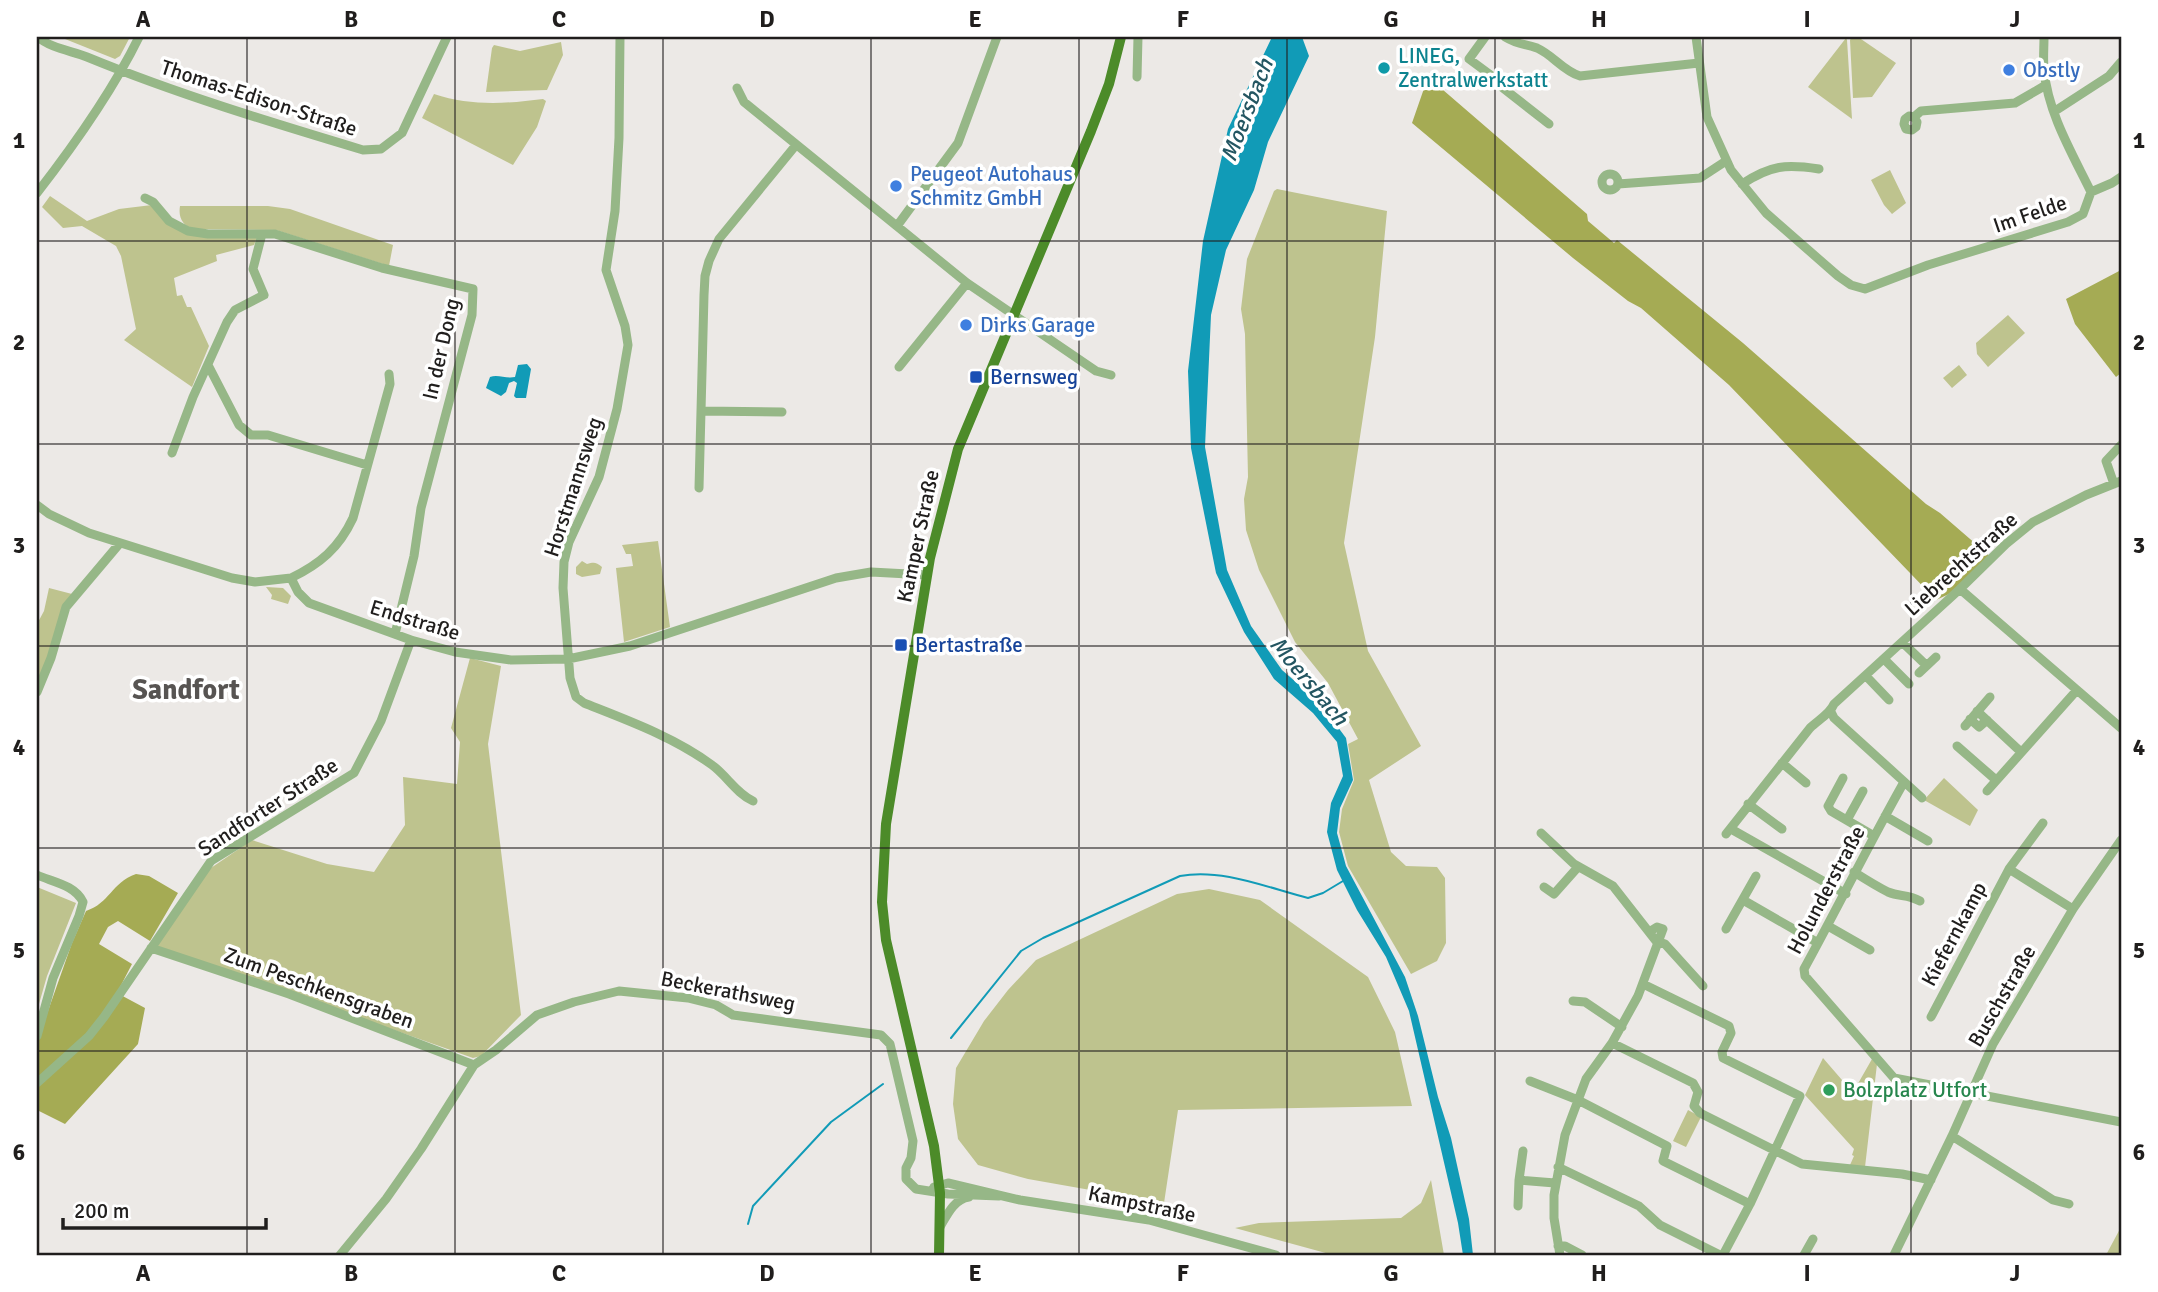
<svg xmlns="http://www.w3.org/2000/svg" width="2158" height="1292" font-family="Signika,sans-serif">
<rect width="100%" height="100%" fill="#ece9e6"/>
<!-- green -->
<path fill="#bec38e" d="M60,37H104L111,39L113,37H130L120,56L115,59Z
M1858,37L1896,63L1872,97L1853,98L1850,40L1852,37Z
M1846,38L1847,40L1852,119L1808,87Z
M561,42L563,55L547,90L486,92L492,48L494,45L520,51Z
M434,94C470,106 505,104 543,99L546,101L537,127L513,165L422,118Z
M1890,170L1906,203L1892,214L1884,205L1871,180Z
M1277,189L1387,211L1375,337L1344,543L1368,651L1421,746L1369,780L1391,852L1406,866L1437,867L1445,878L1446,943L1437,961L1411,974L1348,866L1339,832L1342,809L1354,780L1348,744L1358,739L1328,683L1295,642L1259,570L1246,530L1244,499L1248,477L1246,386L1245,334L1241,309L1247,259L1274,191Z
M50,196L87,221L119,209L152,205C162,217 171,228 186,234L257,237L254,245L216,255L217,261L174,278L177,296L182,295L187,307H191L209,346L192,387L124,340L136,329L121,256L116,246L82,226L63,228L42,207Z
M180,206H268L290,209L393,245L389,266L276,230L194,229C183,226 178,218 180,206Z
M2008,315L2025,333L1988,367L1977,354L1976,343Z
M1959,365L1967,375L1952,388L1943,378Z
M658,541L670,627L624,642L616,568L633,566L631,554H626L622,545Z
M582,561L587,564C594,562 596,562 602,567L600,574L582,577L576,574V567Z
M266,587L283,588L291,596L288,604L271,599L272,595Z
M49,588L72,594L37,687V624L44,611Z
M470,658L501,666L488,744L521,1015L481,1056L473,1058L157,946L208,870L252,840L327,864L374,872L405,825L403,777L457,784L460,742L451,728Z
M1944,778L1978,810L1970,826L1924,800Z
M37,887L76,903L47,976L37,1011Z
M1209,889L1260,900L1368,977L1395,1032L1412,1106L1178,1110L1164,1203L1028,1179L978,1165L958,1139L953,1104L956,1068L984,1021L1008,990L1036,960L1177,894Z
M1823,1058L1842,1080L1856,1087L1872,1059L1877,1064L1865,1167L1850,1165L1854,1156L1852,1155L1854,1149L1805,1095Z
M1688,1110L1701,1117L1686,1147L1673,1141Z
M1431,1180L1444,1255H1333L1235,1228L1259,1223L1401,1218L1421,1203Z
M2121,1227V1255H2106Z"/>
<!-- forest -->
<path fill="#a5ab54" d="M1428,77L1587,214L1588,221L1614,243L1617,240L1743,343L1926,504L1940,513L1992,558L1960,589L1936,600L1729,385L1641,308L1628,301L1573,258L1412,123Z
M2121,270V373L2116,377L2075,324L2066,299Z
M136,874L149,876L178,893L150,941L118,921L108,927L99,944L132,964L117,993L145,1008L138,1044L65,1124L37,1110V1042L72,943L86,911C110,903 111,883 136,874Z"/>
<!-- water -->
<path fill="#119bb7" d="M1272,37H1302L1309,56L1268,142L1254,190L1226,250L1211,315L1205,447L1227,570L1251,626L1282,670L1320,703L1346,738L1353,780L1340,808L1337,833L1346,866L1405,977L1418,1016L1438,1097L1451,1138L1469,1219L1473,1255H1463L1458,1223L1409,1011L1386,957L1357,910L1337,870L1327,832L1331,803L1343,776L1337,742L1313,713L1274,679L1244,632L1216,573L1191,448L1188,371L1203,241L1228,129Z
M527,364L531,369L526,398H516L514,396L517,383L514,381L509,383L506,392L501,396L486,388L490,377C498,374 506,379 515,377L518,365Z"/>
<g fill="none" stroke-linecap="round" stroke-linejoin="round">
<!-- stream -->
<path stroke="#119bb7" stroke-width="2" d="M951,1038L1021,951L1043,938L1180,876C1222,868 1268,888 1308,898L1323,893L1343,881
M748,1224L753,1206L831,1122L883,1084"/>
<!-- minor -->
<path stroke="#96b787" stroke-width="9" d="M38,37C50,48 72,51 87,57C177,94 270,122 363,150L381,149L402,133L447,37
M620,37L619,138L615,211L606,270L625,326L628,345L617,409L599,477L569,542L564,562L563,588L570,678L576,697L584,703C627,720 674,737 712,765C727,776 736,793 753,801
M1485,37L1469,59L1492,76L1494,81L1549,124
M1505,37C1520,46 1524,43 1537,48C1553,55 1563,71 1580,76L1699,63
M1696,37L1707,117L1731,170L1766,213L1838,276L1851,285L1865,289L1928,265L2068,222L2083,214L2091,192C2072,153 2048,113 2044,70C2043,59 2044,48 2044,37
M1137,77L1138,37
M737,88L744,102L967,283L1096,371L1111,375
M2055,111L2109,76L2121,62
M1914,117L1917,122L1916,127L1912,130L1906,129L1904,124L1905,119L1909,116L1914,117L1921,111L2015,103L2046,85
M1602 182a8 8 0 1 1 16 0a8 8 0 1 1-16 0Z
M1618,184L1700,178L1726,161
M1742,184C1771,165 1786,164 1819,169
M2091,192L2112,183L2121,177
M37,193C75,144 112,92 139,37
M145,198L153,202L169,221L188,231L208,234H275L382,268L473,289L472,315L421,508L414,556L395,634
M897,226L958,143L997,37
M208,365L239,425L251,435H268L367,465
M899,367L967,283
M702,411L782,412
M172,453L193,397L227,322L235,310L264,295L253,269L262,234
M2114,484L2106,461L2121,445
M699,488L704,295L705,276L709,261L719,239L796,145
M37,505L49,514L89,533L232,578L255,582L291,578L298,592L309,603L411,640L455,652L511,660L568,659L630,646L836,578L871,572L927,575
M291,578C320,564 339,548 353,518L390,384L389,374
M1960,589L2121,728
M1902,642L1926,665
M1884,659L1909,684
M1919,673L1936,657
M1866,676L1889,700
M37,692L51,658L66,607L120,543
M1977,711L2021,752
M1831,712L1834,718L1922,798
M1970,719L1979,727L1987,720
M1965,726L1990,697
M1957,746L1996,780
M1782,763L1806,783
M1843,778L1828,806L1831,811L1874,836
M1904,782C1869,844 1838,907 1804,969L1805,976L1894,1078L2121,1122
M1987,791L2077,690
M1748,804L1782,829
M1885,816L1928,841
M1847,820L1863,791
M2043,823L2009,869L2073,909
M1731,829L1846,894
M1541,833L1574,864L1613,886L1656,941L1665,944L1703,986
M1726,834L1810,728C1818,720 1830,714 1834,704L1960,589L2006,544L2033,522L2086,495L2121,481
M1854,872C1865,879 1876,886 1888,892C1900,897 1907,894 1920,901
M37,875C53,882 75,885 83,902L79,916L53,978L37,1036
M1544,887L1554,894L1578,867
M1743,900L1818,943
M1828,926L1870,950
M1726,929L1756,876
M151,948L289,994L474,1065
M1643,984L1729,1026L1731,1033L1722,1052L1723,1058L1800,1096L1750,1204L1723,1255
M1573,1001L1585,1002L1622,1027
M1931,1017L2009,869
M1612,1043L1693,1083L1698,1092L1694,1106L1700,1113L1802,1164L1902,1174L1931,1180
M1530,1081L1578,1100L1667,1146L1663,1161L1750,1204
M37,1083L89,1036L104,1017L211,861L354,773L381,721L411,640
M1952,1136L2053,1200L2069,1204
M1523,1151L1519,1180L1555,1183
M1558,1167L1639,1206L1660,1225L1720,1255
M934,1187L948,1183L1020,1200L1149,1220L1276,1255
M1518,1206L1519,1180
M940,1227C947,1215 954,1199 969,1197
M1558,1246H1565L1582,1255
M340,1255L386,1199L421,1149L474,1065L496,1050L537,1015L574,1002L619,991L688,998L716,1005L733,1015L748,1017L881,1035L890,1044L913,1141L911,1158L906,1168V1179L916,1189L948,1194L999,1196
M1560,1255L1554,1218V1195L1565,1135L1586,1079L1612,1043L1638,996L1663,929L1657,927L1649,932
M1804,1255L1813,1239
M1894,1255L1952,1136L1993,1044L2073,909L2121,840"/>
<!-- major -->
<path stroke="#4c8b29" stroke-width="10" d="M939,1255L940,1193L934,1146L886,940L882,902L886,824L930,558L958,449L1091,131L1109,84L1121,37"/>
</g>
<!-- grid -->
<path fill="none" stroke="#201e1d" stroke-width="2" stroke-opacity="0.55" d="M247,37V1255M455,37V1255M663,37V1255M871,37V1255M1079,37V1255M1287,37V1255M1495,37V1255M1703,37V1255M1911,37V1255M37,241H2121M37,444H2121M37,646H2121M37,848H2121M37,1051H2121"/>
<!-- markers -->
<circle fill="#0f9aa8" stroke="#fff" stroke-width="2.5" cx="1384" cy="68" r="7"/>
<g fill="#3f7fe0" stroke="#fff" stroke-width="2.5">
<circle cx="2009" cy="70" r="7"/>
<circle cx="896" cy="186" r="7"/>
<circle cx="966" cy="325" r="7"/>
</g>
<g fill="#1a4fb4" stroke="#fff" stroke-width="2.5">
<rect x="969" y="370" width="14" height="14" rx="3.5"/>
<rect x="894" y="638" width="14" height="14" rx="3.5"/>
</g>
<circle fill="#2e9e5b" stroke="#fff" stroke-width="2.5" cx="1829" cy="1090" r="7"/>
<g text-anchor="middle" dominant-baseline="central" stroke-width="7" stroke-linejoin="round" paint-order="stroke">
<!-- culture labels -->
<g font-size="21" fill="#0d838f" stroke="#fff" text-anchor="start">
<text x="1398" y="56">LINEG,<tspan x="1398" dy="24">Zentralwerkstatt</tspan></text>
</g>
<!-- shop labels -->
<g font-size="21" fill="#366cbe" stroke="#fff" text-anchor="start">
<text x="2023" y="70">Obstly</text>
<text x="910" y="174">Peugeot Autohaus<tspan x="910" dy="24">Schmitz GmbH</tspan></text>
<text x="980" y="325">Dirks Garage</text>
</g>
<!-- street labels -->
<g font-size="21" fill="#201e1d" stroke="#fff">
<text transform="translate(259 98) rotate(18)">Thomas-Edison-Straße</text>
<text transform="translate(2030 214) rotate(-19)">Im Felde</text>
<text transform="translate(441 349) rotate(-77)">In der Dong</text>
<text transform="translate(573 487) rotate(-72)">Horstmannsweg</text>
<text transform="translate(918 536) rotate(-78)">Kamper Straße</text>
<text transform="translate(1961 564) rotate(-42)">Liebrechtstraße</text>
<text transform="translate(415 620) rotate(17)">Endstraße</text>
<text transform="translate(268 807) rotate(-33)">Sandforter Straße</text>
<text transform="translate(1826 890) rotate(-62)">Holunderstraße</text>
<text transform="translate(1954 934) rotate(-62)">Kiefernkamp</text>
<text transform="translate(319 988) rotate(20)">Zum Peschkensgraben</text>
<text transform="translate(728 991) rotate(11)">Beckerathsweg</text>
<text transform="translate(2002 996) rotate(-60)">Buschstraße</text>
<text transform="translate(1142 1204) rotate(12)">Kampstraße</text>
</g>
<!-- transit labels -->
<g font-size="21" fill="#164399" stroke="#fff" text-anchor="start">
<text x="990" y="377">Bernsweg</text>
<text x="915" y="645">Bertastraße</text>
</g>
<!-- leisure labels -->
<g font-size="21" fill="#27864d" stroke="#fff" text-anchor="start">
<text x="1843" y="1090">Bolzplatz Utfort</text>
</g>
<!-- water labels -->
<g font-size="23" font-style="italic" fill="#245662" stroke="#fff">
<text transform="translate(1247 110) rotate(-69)">Moersbach</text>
<text transform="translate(1309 681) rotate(50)">Moersbach</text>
</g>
<!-- district labels -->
<g font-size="28" font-weight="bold" fill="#575452" stroke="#fff">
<text x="186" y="690">Sandfort</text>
</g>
</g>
<!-- border -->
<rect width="2158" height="1292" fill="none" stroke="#ffffff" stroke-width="77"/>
<!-- scale -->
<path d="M63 1218v10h203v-10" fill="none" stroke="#201e1d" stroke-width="3.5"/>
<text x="74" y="1218" font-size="21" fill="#201e1d" stroke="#ffffff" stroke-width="5" paint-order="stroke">200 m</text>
<rect x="38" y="38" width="2082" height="1216" fill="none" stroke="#201e1d" stroke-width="2.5"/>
<g font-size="23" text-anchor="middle" font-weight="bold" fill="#201e1d">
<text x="143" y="27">A</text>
<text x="351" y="27">B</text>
<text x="559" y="27">C</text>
<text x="767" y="27">D</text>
<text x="975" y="27">E</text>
<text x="1183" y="27">F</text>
<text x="1391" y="27">G</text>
<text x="1599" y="27">H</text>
<text x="1807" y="27">I</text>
<text x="2015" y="27">J</text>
<text x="19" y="148">1</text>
<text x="2139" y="148">1</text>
<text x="19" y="350">2</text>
<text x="2139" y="350">2</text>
<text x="19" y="553">3</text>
<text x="2139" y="553">3</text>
<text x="19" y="755">4</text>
<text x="2139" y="755">4</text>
<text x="19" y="958">5</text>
<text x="2139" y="958">5</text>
<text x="19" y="1160">6</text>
<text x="2139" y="1160">6</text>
<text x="143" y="1281">A</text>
<text x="351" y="1281">B</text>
<text x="559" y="1281">C</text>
<text x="767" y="1281">D</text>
<text x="975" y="1281">E</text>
<text x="1183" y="1281">F</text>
<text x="1391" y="1281">G</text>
<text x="1599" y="1281">H</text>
<text x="1807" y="1281">I</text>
<text x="2015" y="1281">J</text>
</g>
</svg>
